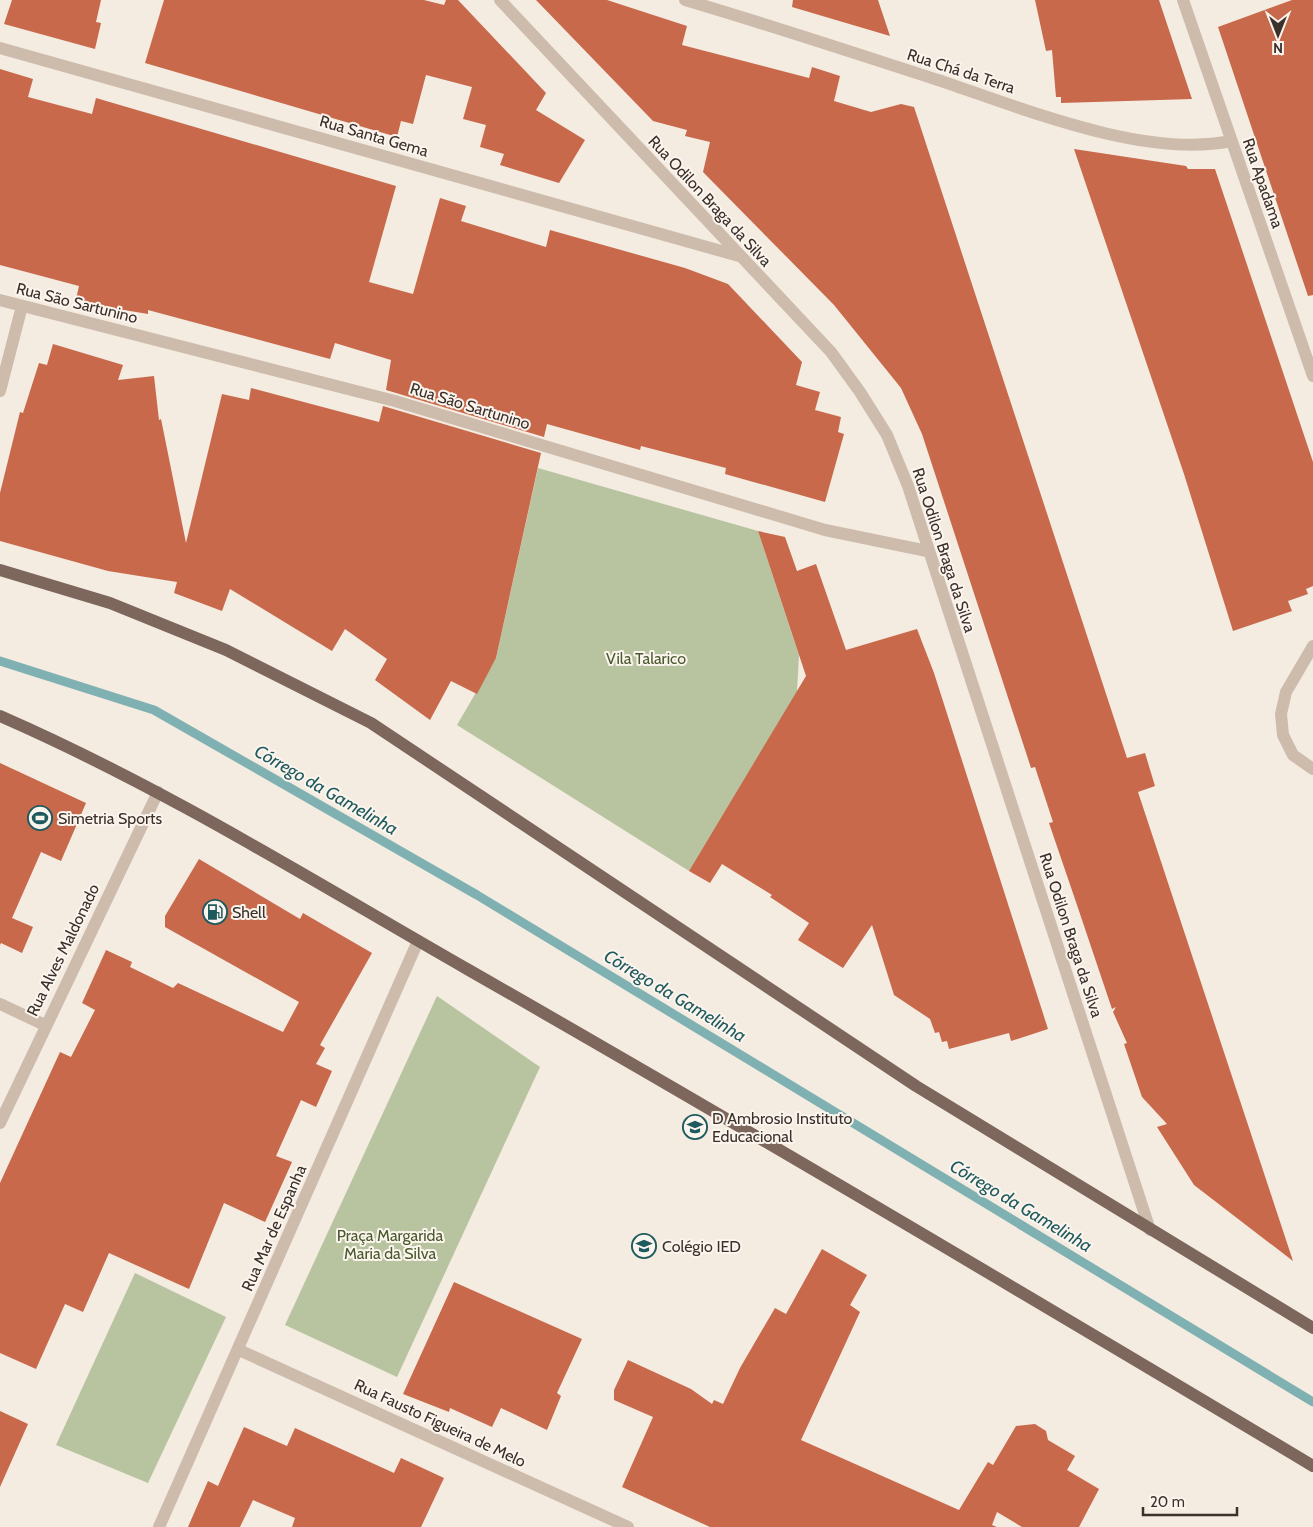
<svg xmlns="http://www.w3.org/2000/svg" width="1313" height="1527" font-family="Cabin,sans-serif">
<rect width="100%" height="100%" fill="#f4ebe1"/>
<!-- green -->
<path fill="#b8c4a0" d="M538,468L758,531L799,655L797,692L689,871L457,725L496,658Z
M437,996L540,1067L397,1377L285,1325Z
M135,1273L226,1317L148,1483L56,1445Z"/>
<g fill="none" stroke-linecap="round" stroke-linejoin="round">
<!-- stream -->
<path stroke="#7fb0b2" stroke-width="9" d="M0,661L154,710L477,895L1313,1402"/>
</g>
<!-- building -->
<path fill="#c8694b" d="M12,0H101L96,22L101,23L95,49L4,24Z
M164,0H424L444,5L446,0H458L546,93L536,110L585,140L559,183L500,165L504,154L480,147L486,125L463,119L472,87L426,75L413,124L401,121L397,137L145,63Z
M536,0H607L687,26L682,45L809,78L812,67L840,76L834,101L871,112L901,104L914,107L1127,758L1145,753L1155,786L1138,792L1293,1261L1194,1185L1157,1127L1167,1124L1142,1097L1124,1044L1127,1043L1113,1012L1116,1007L1112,1009L1077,905L1049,823L1053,822L1035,767L1031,768L922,434L901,388L834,305L703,172L710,142L685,136L687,130L653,121Z
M793,0H878L890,36L792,7Z
M1035,0H1159L1192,99L1061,103V97H1056L1052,50L1046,51Z
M1292,0H1313V295L1308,296L1218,27Z
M0,69L33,79L28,97L92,114L96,98L396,186L369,282L413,294L440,198L466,206L461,221L546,247L550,230L685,268L728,284L802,362L796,385L820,392L815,410L841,417L838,432L844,434L825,502L725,474L726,468L641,446L640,450L547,424L544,437L386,390L391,360L335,343L330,359L148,310V314L124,310L123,313L76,299L79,286L0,265Z
M1074,149L1186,166L1188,169H1215L1313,462V586L1306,589L1308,594L1288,601L1292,611L1233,631L1184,474Z
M53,344L123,365L118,380L154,376L159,420L161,419L186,543L222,394L249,400L251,388L379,422L383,406L541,453L496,658L477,694L451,681L430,720L375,680L387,659L345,629L332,651L230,589L222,611L174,593L177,582L108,571L0,541V493L20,412L23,413L39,363L47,365Z
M758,531L785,537L797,571L816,564L846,650L917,629L934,673L1048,1029L1011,1041L1009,1033L949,1049L947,1041L942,1042L939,1032L935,1033L930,1019L894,995L872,925L843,968L798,940L809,923L770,897L772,895L722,864L710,883L689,871L806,676Z
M0,763L86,803L61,861L41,852L12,918L33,927L22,953L1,943L0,945Z
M199,859L300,919L303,913L372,953L320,1045L325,1048L316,1064L332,1071L316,1107L301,1100L276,1156L292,1162L265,1222L224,1203L189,1289L109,1253L83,1312L65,1304L36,1369L0,1353V1183L60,1052L71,1057L95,1010L82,1003L106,950L132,962L130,967L173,988L178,983L283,1032L299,1002L165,927V916Z
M822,1249L867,1275L850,1305L860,1312L801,1440L959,1510L988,1462L993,1465L1016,1426L1035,1424L1046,1431L1048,1440L1075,1456L1067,1470L1099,1489L1079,1527H1022L997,1512L992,1525L997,1527H710L622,1487L653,1417L614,1400V1390L628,1360L691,1389L712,1404L714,1400L723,1404L740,1368L775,1308L786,1314Z
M454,1282L582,1339L557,1393L561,1396L547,1430L501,1408L492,1427L450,1408L449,1412L403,1394Z
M0,1411L28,1424L0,1487Z
M244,1427L287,1446L295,1428L394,1473L401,1458L444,1478L421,1527H292L295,1518L253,1500L240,1527H188L208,1481L218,1486Z"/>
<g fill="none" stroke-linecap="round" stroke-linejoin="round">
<!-- minor -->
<path stroke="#cdbbac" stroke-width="12" d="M500,0L831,352L860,392L887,435L908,486L1150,1230
M685,0C770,25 854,53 938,80C1022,108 1144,159 1231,141
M1183,0L1313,376
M0,48L739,256
M0,300L395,401L825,530L927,551
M0,391L22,306
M1313,646L1286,692L1281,714L1283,735L1293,755L1313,769
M0,1004L45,1025
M0,1123L158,792
M239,1350L628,1527
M159,1527L418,941"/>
<!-- major -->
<path stroke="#7d675c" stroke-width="12" d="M0,570L110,603L226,650L371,723L916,1086L1313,1328
M0,716C163,787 313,881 467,969C751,1131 1032,1298 1313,1466"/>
</g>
<!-- icons -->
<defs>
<symbol id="stadium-ring" viewBox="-11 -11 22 22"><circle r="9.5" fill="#fbf5ee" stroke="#1f5a5e" stroke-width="1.5"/><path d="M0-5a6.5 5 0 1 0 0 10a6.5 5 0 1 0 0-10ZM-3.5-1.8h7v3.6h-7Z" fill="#1f5a5e"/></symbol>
<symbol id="fuel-ring" viewBox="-11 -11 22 22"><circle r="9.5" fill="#fbf5ee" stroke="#1f5a5e" stroke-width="1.5"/><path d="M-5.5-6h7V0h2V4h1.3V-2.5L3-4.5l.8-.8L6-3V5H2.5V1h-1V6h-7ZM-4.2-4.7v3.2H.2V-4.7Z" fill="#1f5a5e"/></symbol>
<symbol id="school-ring" viewBox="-11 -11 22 22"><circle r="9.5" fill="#fbf5ee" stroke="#1f5a5e" stroke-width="1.5"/><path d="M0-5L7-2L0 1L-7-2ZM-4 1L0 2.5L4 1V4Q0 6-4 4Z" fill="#1f5a5e"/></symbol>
</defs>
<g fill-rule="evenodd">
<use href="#stadium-ring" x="26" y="804" width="28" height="28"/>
<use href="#fuel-ring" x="201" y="898" width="28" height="28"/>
<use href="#school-ring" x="681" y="1113" width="28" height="28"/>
<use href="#school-ring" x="630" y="1232" width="28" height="28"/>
</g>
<g text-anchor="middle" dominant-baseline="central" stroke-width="4" stroke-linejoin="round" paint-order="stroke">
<!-- street labels -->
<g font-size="16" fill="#3b302b" stroke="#fbf5ee">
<text transform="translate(961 71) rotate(18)">Rua Chá da Terra</text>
<text transform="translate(374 136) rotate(16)">Rua Santa Gema</text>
<text transform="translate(1263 183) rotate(71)">Rua Apadama</text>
<text transform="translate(710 201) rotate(47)">Rua Odilon Braga da Silva</text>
<text transform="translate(77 303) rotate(14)">Rua São Sartunino</text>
<text transform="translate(470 406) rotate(17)">Rua São Sartunino</text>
<text transform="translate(944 550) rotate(72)">Rua Odilon Braga da Silva</text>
<text transform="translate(1071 935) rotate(72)">Rua Odilon Braga da Silva</text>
<text transform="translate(63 950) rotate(-64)">Rua Alves Maldonado</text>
<text transform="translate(274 1228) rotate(-66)">Rua Mar de Espanha</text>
<text transform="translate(440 1423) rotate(25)">Rua Fausto Figueira de Melo</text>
</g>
<!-- park labels -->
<g font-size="16" fill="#4a5a2e" stroke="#fbf5ee">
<text x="646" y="658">Vila Talarico</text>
<text x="390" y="1235">Praça Margarida<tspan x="390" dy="18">Maria da Silva</tspan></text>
</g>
<!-- poi labels -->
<g font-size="16" fill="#3b302b" stroke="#fbf5ee" text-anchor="start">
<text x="58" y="818">Simetria Sports</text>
<text x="232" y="912">Shell</text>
<text x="712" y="1118">D Ambrosio Instituto<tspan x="712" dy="18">Educacional</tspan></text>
<text x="662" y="1246">Colégio IED</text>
</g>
<!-- water labels -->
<g font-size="18" font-style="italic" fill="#1f5a5e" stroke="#fbf5ee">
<text transform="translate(326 790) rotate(30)">Córrego da Gamelinha</text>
<text transform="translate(675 996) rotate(31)">Córrego da Gamelinha</text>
<text transform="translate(1021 1206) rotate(31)">Córrego da Gamelinha</text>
</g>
</g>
<!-- north arrow -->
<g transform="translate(1278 35) rotate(180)" stroke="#fbf5ee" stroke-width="4" paint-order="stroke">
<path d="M0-4L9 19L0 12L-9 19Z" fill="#3b302b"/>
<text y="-8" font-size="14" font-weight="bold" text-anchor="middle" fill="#3b302b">N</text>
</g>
<!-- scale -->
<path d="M1143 1507v8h94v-8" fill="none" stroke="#3b302b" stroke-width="2.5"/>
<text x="1150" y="1507" font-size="15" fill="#3b302b" stroke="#fbf5ee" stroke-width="4" paint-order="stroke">20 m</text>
</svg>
